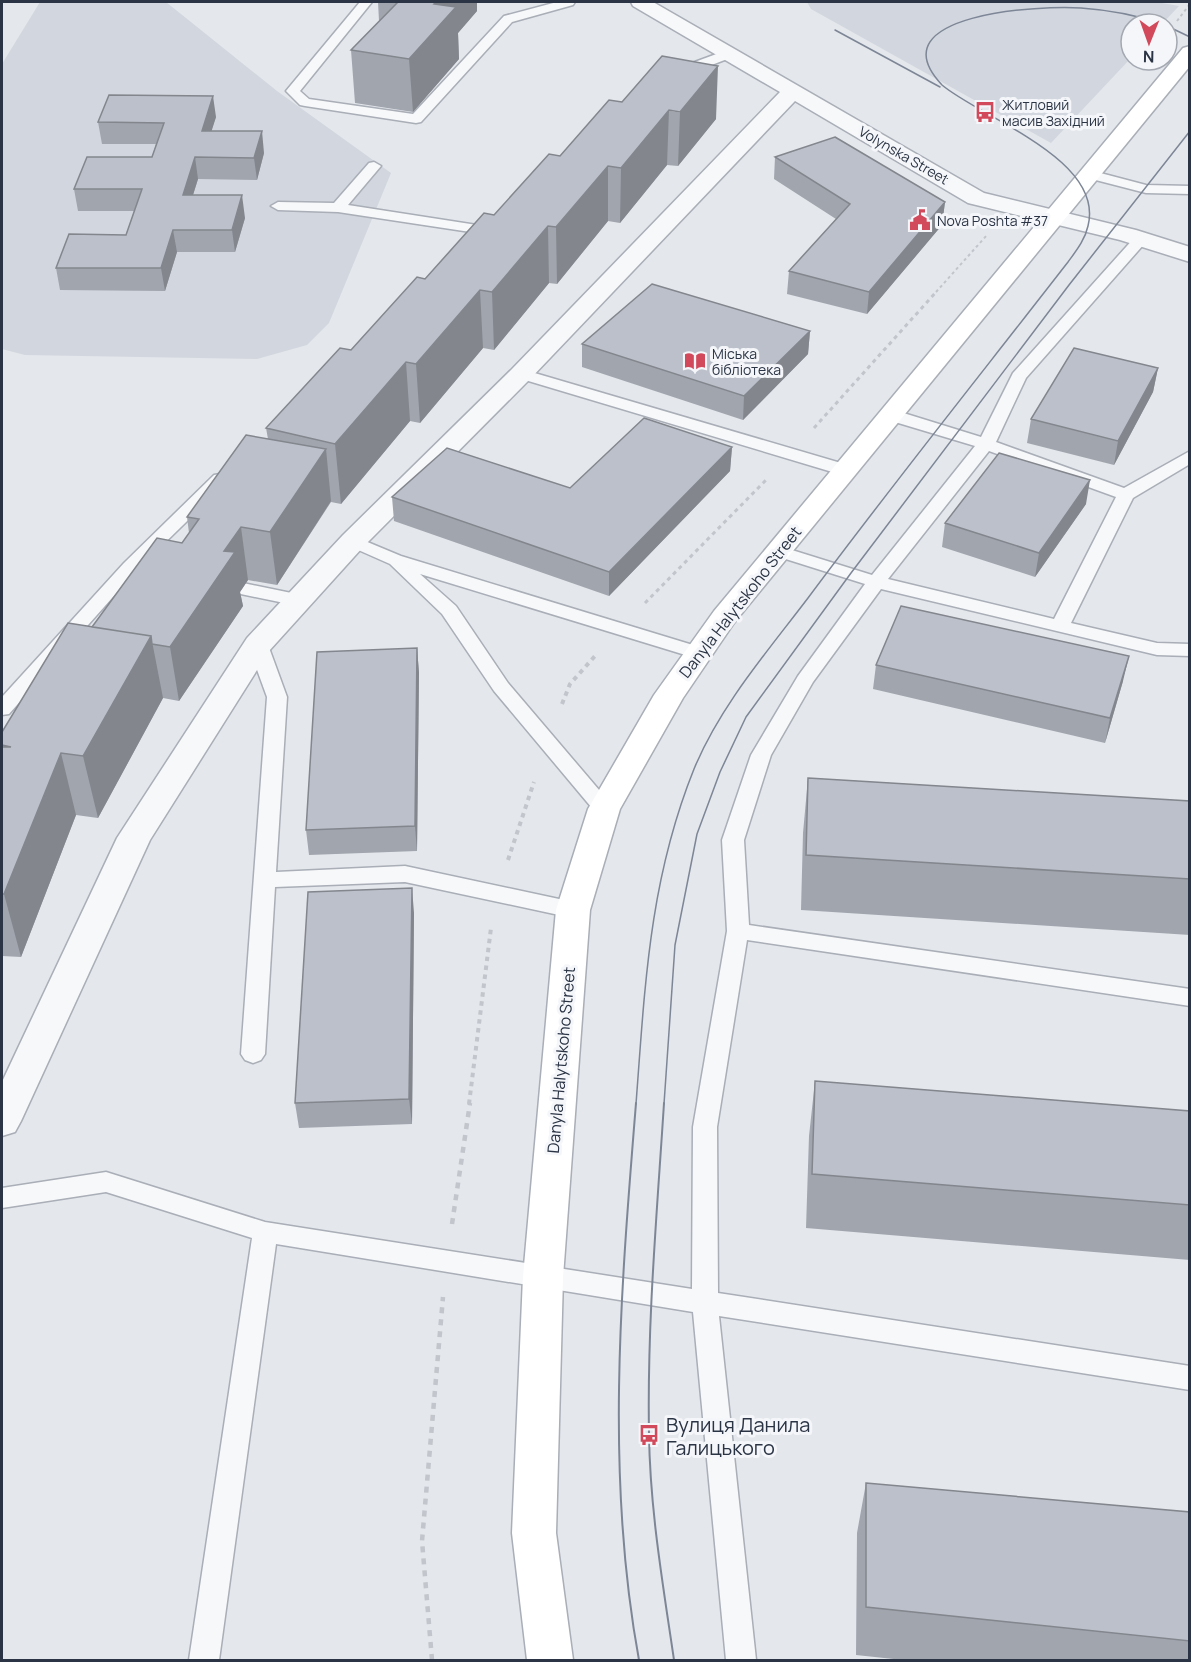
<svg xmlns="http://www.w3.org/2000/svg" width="1191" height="1662" font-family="Manrope,sans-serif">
<rect width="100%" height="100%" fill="#e4e7ec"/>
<!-- built -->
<path fill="#d2d6de" d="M40,2H166L277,91L391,173L329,323L307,345L257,359L25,355L2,349V64Z
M807,2H1156L1179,6L1162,24H1131V58L1051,143L811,9Z"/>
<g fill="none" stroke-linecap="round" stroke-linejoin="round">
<defs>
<path id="lane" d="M360,2H372L300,91L309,99L413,114L504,16L557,2H575L573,5L512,22L421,122L416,123L305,106L300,105L286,91Z
M730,49L736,53L735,56L683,76H673L671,73L673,70Z
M374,162L381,166L348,205L477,225L484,229L477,233L338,212L278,210L271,206L278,202L334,203L369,163Z
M1089,170L1146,185L1190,186V194L1146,193L1084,177L1082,174Z
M1140,236L1147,240L1145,243L1026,378L996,442L1124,488L1190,451V464L1133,498L1071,623L1157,643L1190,644V656L1157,655L881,589L813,682L771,755L744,840L749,925L1190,989V1006L747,940L717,1127L718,1293L1190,1366V1390L719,1316L756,1660H726L693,1312L276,1244L219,1660H189L252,1238L106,1192L2,1208V1188L106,1172L265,1222L692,1289L693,1127L727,931L722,840L751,755L798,676L865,584L773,555L770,551L773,547L779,546L872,575L975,446L885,419L883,415L885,411H897L981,437L1013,373L1135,237ZM989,451L1116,497L1054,619L888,579Z
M521,369L851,466L854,470L851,474H839L515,377L513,374L515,371Z
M220,474L226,475L229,479L226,483L136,571L9,714L2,715V697L124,563L214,475Z
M353,536L401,556L706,649L709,653L706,657H692L420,574L456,606L508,683L611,804L614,809L611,814L604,816L597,814L494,691L442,614L390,564L347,545L344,541L347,537Z
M243,583L306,596L308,600L306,604L299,606L236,593L234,589L236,585Z
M258,639L265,641L268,645L287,697L276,872L405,866L573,902L581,904L584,910L581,916L573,918L405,882L275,887L265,1054L261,1060L253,1063L245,1060L241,1054L267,697L248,645L251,641Z"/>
<path id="street" d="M631,2H653L984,193L1136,230L1190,247V262L1120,240L968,203L795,101L530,379L363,547L269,651L150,840L21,1121L15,1132L2,1136V1082L117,838L247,638L343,535L512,369L780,92L633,6Z"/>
<path id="secondary" d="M1190,46V66L734,623L683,698L620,809L590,910L563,1277L556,1533L573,1660H527L512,1533L523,1277L556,910L588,809L654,695L714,611L1183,48Z"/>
</defs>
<!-- lane casing -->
<use href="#lane" stroke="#a9aeb7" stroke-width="3"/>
<!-- street casing -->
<use href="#street" stroke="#a9aeb7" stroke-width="3"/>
<!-- secondary casing -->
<use href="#secondary" stroke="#a9aeb7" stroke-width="3"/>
<!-- path-far3 -->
<path stroke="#c2c5cb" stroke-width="2" stroke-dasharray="3 3" stroke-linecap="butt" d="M1177,21L1190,4
M936,292L987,235"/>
<!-- path-far2 -->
<path stroke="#c2c5cb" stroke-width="3" stroke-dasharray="4 4" stroke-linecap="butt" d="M814,428L937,291
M645,603L766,480"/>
<!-- path-far1 -->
<path stroke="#c2c5cb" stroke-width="4" stroke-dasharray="4.5 4.5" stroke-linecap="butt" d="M562,704L570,684L595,656
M508,860L534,782
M469,1104L491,928"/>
<!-- path -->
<path stroke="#c2c5cb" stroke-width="4.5" stroke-dasharray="6 6" stroke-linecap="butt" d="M452,1224L470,1103
M432,1660L422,1541L443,1297"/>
<!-- lane -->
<use href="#lane" fill="#f7f8fa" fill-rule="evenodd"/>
<!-- street -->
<use href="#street" fill="#f7f8fa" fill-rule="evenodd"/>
<!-- secondary -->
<use href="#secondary" fill="#fff" fill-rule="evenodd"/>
<!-- tram-far1 -->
<path stroke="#7d8696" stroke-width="1.5" d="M1167,26L1190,37
M835,30L940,87
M636,1104C645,986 649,881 694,769C720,706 767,652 808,598C892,485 981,374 1068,262C1076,251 1085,240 1088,226C1105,159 981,118 942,85C874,13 1044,5 1081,8C1110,10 1136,15 1163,24
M664,1104L675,945L697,834L720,772L746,717L851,573L1069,285L1190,131"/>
<!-- tram -->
<path stroke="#7d8696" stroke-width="2" d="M636,1103C621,1288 605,1476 639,1660
M664,1103C657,1213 647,1323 649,1434C650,1510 663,1585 674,1660"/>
</g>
<!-- wall -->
<path fill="#a1a5ae" d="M378,2H477V11L458,33L459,59L413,112L355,103L351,50L379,21Z
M609,100L716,119L678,166L667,165L620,223L608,221L557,284L549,283L494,350L483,348L420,423L410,421L341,504L331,502L277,585L248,580L240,592L243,606L179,701L163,698L98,818L76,815L21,957L2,956V732L92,627L182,543L189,533L187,517L268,439L266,428L351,350L425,279L560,156Z
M216,117L211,131L264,153L257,180L198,179L193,195L245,218L235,252H177L165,291L60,290L56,268L126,235L134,211H78L74,189L152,157L156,144H102L98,122Z
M775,157L945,202L942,225L867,314L787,294L789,271L836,219L774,179Z
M810,331L808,354L743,420L582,367V344Z
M1158,368L1153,392L1114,465L1027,443L1031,419Z
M732,447L730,471L609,596L394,521L392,497L570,488Z
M1086,504L1035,577L942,547L945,523Z
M417,648L419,673L417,851L309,855L306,830Z
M876,665L1123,681L1105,743L873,689Z
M808,778L1190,801V935L801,910L803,833Z
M414,913L412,1124L299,1128L295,1103Z
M815,1081L1190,1111V1260L806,1228L809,1136Z
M866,1483L1190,1512V1660H903L856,1655L857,1533Z"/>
<!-- shaded-wall -->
<path fill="#83868d" d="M436,2H477V11L458,33L459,59L413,112L409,59L434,4Z
M718,66L716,119L678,166L680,112Z
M213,96L216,117L205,152L202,131Z
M669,110L667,165L620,223L621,168Z
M262,131L264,153L257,180L254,158Z
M195,157L198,179L186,217L183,195Z
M608,166V221L557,284L556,227Z
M242,195L245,218L235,252L232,230Z
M945,202L942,225L867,314L869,292Z
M548,226L549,283L494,350L492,292Z
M173,230L177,252L165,291L161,268Z
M480,290L483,348L420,423L416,364Z
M810,331L808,354L743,420L744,396Z
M406,362L410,421L341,504L335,444Z
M1158,368L1153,392L1114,465L1118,441Z
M732,447L730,471L609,596V572Z
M326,449L331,501L277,585L270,532Z
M1090,480L1086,504L1035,577L1039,553Z
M241,527L248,580L240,592L243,606L179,701L170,647L224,551Z
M151,636L163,698L98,818L83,756Z
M417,648L419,673L417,851L415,826Z
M1129,656L1123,681L1105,743L1110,718Z
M61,753L76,815L21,957L4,894Z
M412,888L414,913L412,1124L409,1099Z"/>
<!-- building -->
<path fill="#bbc0ca" stroke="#83868d" stroke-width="1.5" d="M398,2H436L434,4L456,7L409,59L351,50Z
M662,56L718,66L680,112L669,110L621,168L608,166L556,227L548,226L492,292L480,290L416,364L406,362L335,444L266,428L340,348L351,350L417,277L425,279L484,213L494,215L549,154L560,156L609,100L622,102Z
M109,95L213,96L202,131H262L254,158L195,157L183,195H242L232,230H173L161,268H56L69,234L126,235L142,189H74L87,157H152L164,123L98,122Z
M835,137L945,202L869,292L789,271L850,204L775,157Z
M652,284L810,331L744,396L582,344Z
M1074,348L1158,368L1118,441L1031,419Z
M644,418L732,447L609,572L392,497L447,448L570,488Z
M246,435L326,449L270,532L241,527L224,551L235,552L170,647L152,644L151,636L92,627L157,538L182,543L199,519L187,517Z
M999,453L1090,480L1039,553L945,523Z
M901,606L1129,656L1110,718L876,665Z
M68,623L151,636L83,756L61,753L4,894H2V747H11L2,745V732Z
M417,648L415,826L306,830L317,652Z
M808,778L1190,801V879L806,855Z
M412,888L409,1099L295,1103L308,892Z
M815,1081L1190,1111V1205L812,1174Z
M866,1483L1190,1512V1641L866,1607Z"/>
<!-- icons -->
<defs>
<symbol id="bus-bare" viewBox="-9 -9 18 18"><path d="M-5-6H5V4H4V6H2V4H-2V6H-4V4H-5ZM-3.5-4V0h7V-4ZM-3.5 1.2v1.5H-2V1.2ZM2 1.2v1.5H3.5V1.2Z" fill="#d1495b" stroke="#f4f6f9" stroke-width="2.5" paint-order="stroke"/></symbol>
<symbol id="civic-bare" viewBox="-9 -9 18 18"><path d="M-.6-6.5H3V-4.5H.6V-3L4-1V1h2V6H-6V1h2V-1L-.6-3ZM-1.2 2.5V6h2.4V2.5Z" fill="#d1495b" stroke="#f4f6f9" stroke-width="2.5" paint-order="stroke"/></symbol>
<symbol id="library-bare" viewBox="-9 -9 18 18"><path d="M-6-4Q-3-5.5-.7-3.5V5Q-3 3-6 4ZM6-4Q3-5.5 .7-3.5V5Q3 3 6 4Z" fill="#d1495b" stroke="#f4f6f9" stroke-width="2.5" paint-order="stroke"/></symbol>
</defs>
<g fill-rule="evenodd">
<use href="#bus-bare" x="970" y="97" width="30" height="30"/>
<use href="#civic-bare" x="905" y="205" width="30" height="30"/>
<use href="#library-bare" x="680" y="346" width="30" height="30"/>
<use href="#bus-bare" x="634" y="1420" width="30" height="30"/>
</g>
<g text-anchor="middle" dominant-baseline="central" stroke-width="6" stroke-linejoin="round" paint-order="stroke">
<!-- far-poi labels -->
<g font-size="14" fill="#2b3445" stroke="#f4f6f9" text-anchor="start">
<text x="1002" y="104">Житловий<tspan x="1002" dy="16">масив Західний</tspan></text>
<text x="937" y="220">Nova Poshta #37</text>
<text x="712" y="353">Міська<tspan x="712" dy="16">бібліотека</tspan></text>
</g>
<!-- far-street labels -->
<g font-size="14" fill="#2b3445" stroke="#f4f6f9">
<text transform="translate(904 155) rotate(30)">Volynska Street</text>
</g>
<!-- street labels -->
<g font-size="16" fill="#2b3445" stroke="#f4f6f9">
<text transform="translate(740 602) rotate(-52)">Danyla Halytskoho Street</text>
<text transform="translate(561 1060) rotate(-85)">Danyla Halytskoho Street</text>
</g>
<!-- near-poi labels -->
<g font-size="20" fill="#2b3445" stroke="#f4f6f9" text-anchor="start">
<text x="666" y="1424">Вулиця Данила<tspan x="666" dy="23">Галицького</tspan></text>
</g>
</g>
<!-- border -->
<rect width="1191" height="1662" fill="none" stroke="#2b3445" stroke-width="6"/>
<!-- north arrow -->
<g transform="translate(1149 42) rotate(181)"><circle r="28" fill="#f4f6f9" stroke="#a4a8b1" stroke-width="1.5"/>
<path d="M0-4.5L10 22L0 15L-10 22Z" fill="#d1495b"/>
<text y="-9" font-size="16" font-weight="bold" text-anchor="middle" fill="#2b3445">N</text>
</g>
</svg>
